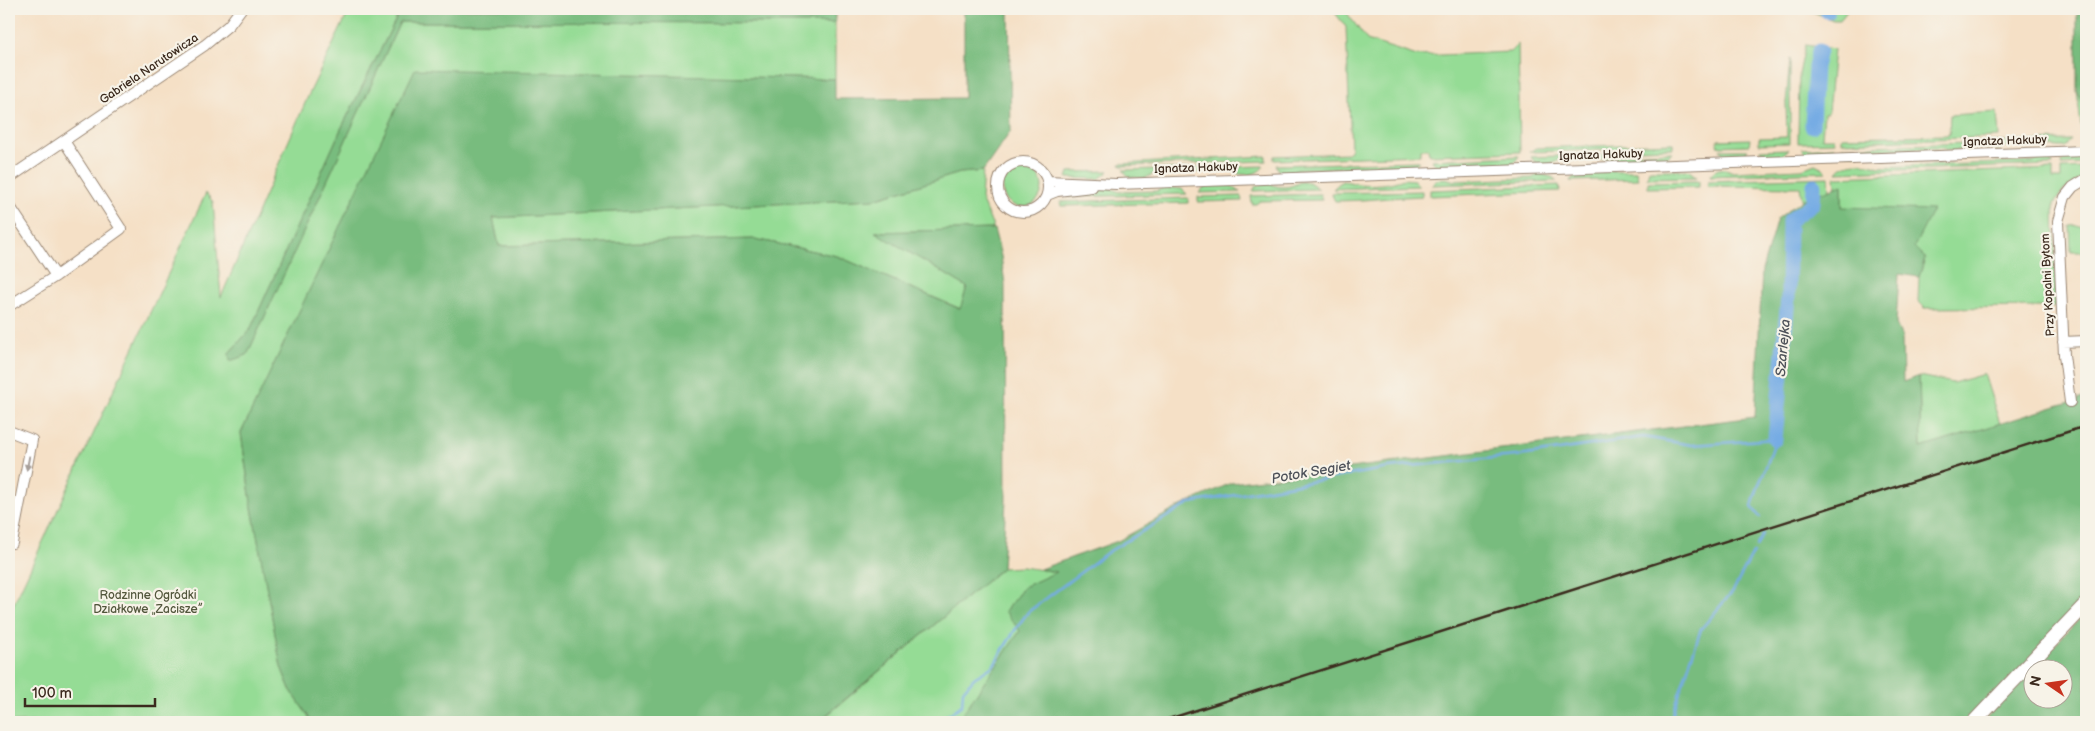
<svg xmlns="http://www.w3.org/2000/svg" width="2095" height="731" font-family="'Balsamiq Sans',sans-serif">
<rect width="100%" height="100%" fill="#f7f3e8"/>
<filter id="ink" filterUnits="userSpaceOnUse"><feTurbulence type="fractalNoise" baseFrequency=".02" numOctaves="2"/><feDisplacementMap in="SourceGraphic" scale="10" xChannelSelector="R" yChannelSelector="G"/><feConvolveMatrix kernelMatrix="1 2 1 2 8 2 1 2 1" color-interpolation-filters="sRGB"/></filter>
<filter id="wash" filterUnits="userSpaceOnUse"><feTurbulence type="fractalNoise" baseFrequency=".0096" numOctaves="4" result="noise"/><feDisplacementMap in="SourceGraphic" scale="20" xChannelSelector="R" yChannelSelector="G"/><feGaussianBlur stdDeviation="1.12" result="paint"/><feColorMatrix in="noise" values="0 0 0 0 0 0 0 0 0 0 0 0 0 0 0 0 0 1.4 0 .05"/><feComposite in="paint" operator="in"/></filter>
<g filter="url(#wash)">
<rect width="100%" height="100%" fill="#f5e0c6"/>
<!-- green -->
<path fill="#95dc95" stroke="#68835a" d="M350,9H401L341,129L250,330L229,353L247,355L400,22L835,23V79L415,70L241,433L251,502L281,667L290,689L312,722H9V614L206,193L213,202L221,297L309,94Z
M1332,9H1344L1367,40L1417,56L1510,52L1518,44L1520,152L1429,155L1428,149H1420V155L1274,160V156L1348,153L1351,149L1346,27Z
M1812,9H1849L1840,20H1833L1811,11Z
M1805,45L1834,49L1828,113L1824,114L1822,138H1834L1835,142L1798,143L1799,75Z
M1790,59V143L1759,144V138L1787,137L1786,103Z
M2077,91L2086,110V134H2082Z
M1997,112L1999,137L1842,142V137L1949,135L1950,115Z
M1750,139L1749,145L1718,146V140Z
M2071,140L2066,147C2044,148 2019,138 1998,150L1983,147L1979,142Z
M1673,143V148L1529,152L1537,148Z
M1967,143C1961,152 1952,153 1942,148L1865,150L1858,154L1844,153L1842,147Z
M1834,147L1832,152L1828,155L1806,154L1801,149Z
M1789,149C1781,158 1768,161 1760,150Z
M1720,150H1748C1741,160 1727,162 1720,150Z
M1672,152L1664,160L1644,161L1636,158L1559,160C1549,166 1538,168 1531,157Z
M1266,156V161L1121,166L1120,164Z
M1519,156L1514,163L1502,166L1494,163L1456,164L1449,168H1439L1431,160Z
M2086,156V164L2061,165C2064,154 2077,156 2086,156Z
M2042,157L2050,159L2053,165L1837,172C1844,160 1868,162 1879,167L2034,162Z
M1419,161C1411,171 1403,171 1392,166L1299,169L1290,173L1279,171L1276,165Z
M1815,164L1823,168L1827,172L1710,176C1716,167 1724,167 1733,172L1802,169Z
M1264,166C1256,177 1242,176 1230,171L1153,174L1146,178L1129,177L1123,170Z
M1002 187a20 20 0 1 1 40 0a20 20 0 1 1-40 0Z
M2086,168V174L2062,192L2054,204L2056,296L2054,307L1925,308L1918,301L1919,277L1925,258L1842,207V186L1836,188L1835,177L2053,169V179H2061V169Z
M1649,170H1688L1697,177L1647,178Z
M983,171L981,199L994,229L876,232L967,287L961,309L837,256L755,239L499,246L493,218L874,199L960,173Z
M1109,171L1099,179L1067,178L1069,172Z
M1636,171L1638,179L1570,181C1577,168 1620,171 1636,171Z
M1540,174L1552,177L1557,181L1431,185C1439,177 1445,177 1454,181L1532,178Z
M1829,177L1830,190L1802,200L1800,187L1707,186L1708,181Z
M1403,179L1414,180L1419,186L1333,189L1342,181C1348,181 1352,183 1358,184C1371,185 1390,185 1403,179Z
M1699,181V187L1648,188V182Z
M1300,182H1309L1319,189L1253,191L1256,186L1269,183C1279,189 1290,188 1300,182Z
M1208,185L1232,186L1240,192L1199,193L1203,188Z
M1559,185L1560,191L1430,196V190Z
M1164,187L1182,189L1187,194L1068,197L1067,193L1101,189L1110,188L1119,192L1157,191Z
M1422,191V196C1393,197 1364,201 1335,201L1331,193Z
M1320,194L1322,200L1260,201L1256,204H1252L1251,196Z
M1241,196L1242,201L1198,202V197Z
M1188,198V203L1061,206L1060,202Z
M2086,225V252H2071L2070,226Z
M1984,374L2000,424L1921,448L1919,376L1953,383Z
M1022,567L1057,572L1024,587L1005,611L1020,631L957,722H819L1002,568Z"/>
<!-- forest -->
<path fill="#78bc7e" stroke="#5a734e" fill-rule="evenodd" d="M401,9H835V23L400,22L247,355L230,361L229,353L250,330L341,129Z
M964,9H1009L1011,131L983,171L960,173L874,199L493,218L499,246L755,239L837,256L960,309L967,287L875,232L994,229L1001,256L1005,284L1006,500L1002,568L818,722H312L290,689L281,667L251,502L241,433L415,69L835,79V99L964,98Z
M2077,9H2086V110L2077,91Z
M1842,185V207L1933,210L1914,247L1925,258L1919,277L1899,274L1896,324L1902,337L1903,382L1919,376L1921,448L2086,397V600L1970,722H957L1020,631L1005,611L1024,587L1056,572L1040,569L1118,541L1179,507L1231,483L1755,417L1762,270L1777,219L1802,200Z
M2086,612V722H1982ZM2032,668H2062V698H2032Z"/>
<g fill="none" stroke-linecap="round" stroke-linejoin="round">
<!-- stream -->
<path stroke="#76ace4" stroke-width="2.5" d="M1813,101L1819,104
M1756,547L1763,534
M938,722L962,705L963,691L974,678L993,666L1015,630L1028,612L1108,552L1190,503L1389,468L1526,455L1643,437L1692,445L1775,439C1770,463 1757,483 1752,507L1760,517
M1670,722L1701,629L1733,591L1753,553"/>
<!-- river -->
<path stroke="#76ace4" stroke-width="15" d="M1827,11V9
M1812,126L1815,67L1819,51
M1775,439L1788,298L1789,221L1813,203L1814,185"/>
</g>
</g>
<g filter="url(#ink)">
<g fill="none" stroke-linecap="round" stroke-linejoin="round">
<defs>
<path id="street" d="M998 187a25 25 0 1 1 50 0a25 25 0 1 1-50 0Z
M9,178L205,45L229,25L241,9
M1047,181L1116,184L2086,151
M1047,195L1057,191L1092,187
M9,205L56,276
M9,306L56,276L121,229L64,141
M2063,342L2086,341
M2070,402L2064,355L2058,221L2065,197L2073,187L2086,179
M9,431L32,440L12,543L9,542"/>
<path id="secondary" d="M1974,722L2086,604"/>
</defs>
<!-- street casing -->
<use href="#street" stroke="#988572" stroke-width="12"/>
<!-- secondary casing -->
<use href="#secondary" stroke="#988572" stroke-width="16"/>
<!-- street -->
<use href="#street" stroke="#fff" stroke-width="10"/>
<!-- secondary -->
<use href="#secondary" stroke="#fff" stroke-width="14"/>
<!-- rail -->
<path stroke="#3b2a1e" stroke-width="2.5" d="M1159,722L2086,426"/>
</g>
<!-- one-way arrows -->
<defs><path id="oneway-solid" d="M-6-.8H1V-3.2L6.5 0L1 3.2V.8H-6Z" transform="scale(1.25)"/></defs>
<use fill="#a79f9a" href="#oneway-solid" transform="translate(28 463) rotate(101)"/>
</g>
<g text-anchor="middle" dominant-baseline="central" stroke-width="4.5" stroke-linejoin="round" paint-order="stroke">
<!-- street labels -->
<g font-size="12" fill="#3b2a1e" stroke="#f7f3e8">
<text transform="translate(149 69) rotate(-34)">Gabriela Narutowicza</text>
<text transform="translate(2005 141) rotate(-2)">Ignatza Hakuby</text>
<text transform="translate(1601 155) rotate(-2)">Ignatza Hakuby</text>
<text transform="translate(1196 168) rotate(-2)">Ignatza Hakuby</text>
<text transform="translate(2048 285) rotate(-93)">Przy Kopalni Bytom</text>
</g>
<!-- park labels -->
<g font-size="12" fill="#52563c" stroke="#f7f3e8">
<text x="148" y="595">Rodzinne Ogródki<tspan x="148" dy="14">Działkowe „Zacisze”</tspan></text>
</g>
<!-- water labels -->
<g font-size="14" font-style="italic" fill="#4d5159" stroke="#f7f3e8">
<text transform="translate(1783 348) rotate(-85)">Szarlejka</text>
<text transform="translate(1311 472) rotate(-10)">Potok Segiet</text>
</g>
</g>
<!-- margin -->
<rect width="2095" height="731" fill="none" stroke="#f7f3e8" stroke-width="30"/>
<!-- north arrow -->
<g transform="translate(2048 684) rotate(283)"><circle r="24" fill="#f7f3e8" stroke="#aca397"/>
<path d="M0-4L9 19L0 12L-9 19Z" fill="#c8321e"/>
<text y="-8" font-size="14" font-weight="bold" text-anchor="middle" fill="#3b2a1e">N</text>
</g>
<!-- scale -->
<path d="M25 698v8h130v-8" fill="none" stroke="#3b2a1e" stroke-width="2.5"/>
<text x="32" y="698" font-size="15" fill="#3b2a1e" stroke="#f7f3e8" stroke-width="4" paint-order="stroke">100 m</text>
</svg>
